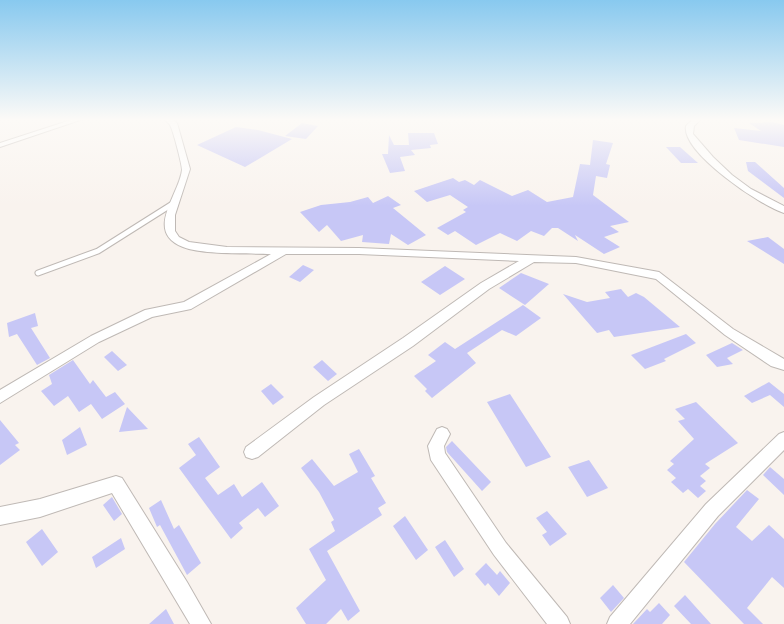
<svg xmlns="http://www.w3.org/2000/svg" width="784" height="624" font-family="Mulish,sans-serif">
<rect width="100%" height="100%" fill="#f9f3ee"/>
<!-- building -->
<path fill="#c7c7f6" d="M773,122L784,125V147L739,140L734,128L761,131L749,123Z
M302,123L318,126L306,139L285,136Z
M236,127L258,130L292,139L245,167L197,145Z
M408,133H434L438,144L430,145L431,148L411,150L415,155L400,157L405,171L390,173L382,154H388L389,135L394,145H409Z
M593,140L613,143L606,164L610,165L607,178L596,176L593,195L629,222L610,226L619,232L604,237L620,247L604,254L575,235L578,241L558,228H552L544,236L531,231L517,241L500,233L476,245L455,231L448,235L437,228L466,212L463,210L468,207L450,195L427,202L414,191L453,178L459,182L465,180L474,185L480,180L512,196L528,190L547,202L573,197L580,164L590,165Z
M666,147H680L698,163H681Z
M746,162H755L784,188V198L748,171Z
M388,196L401,205L393,208L426,235L408,245L391,234L389,244L362,242L363,235L341,241L327,225L319,232L300,212L321,205L350,202L368,197L373,203Z
M768,237L784,249V264L747,241Z
M303,265L314,270L300,282L289,277Z
M445,266L465,279L440,295L421,282Z
M521,273L549,284L525,305L499,288Z
M621,289L628,297L636,293L644,297L680,327L614,337L609,330L597,333L563,294L587,302L610,298L605,292Z
M523,305L541,318L516,336L502,330L467,353L476,363L432,398L425,391L427,389L414,376L436,361L428,355L445,342L455,349Z
M35,313L38,326L31,328L50,358L37,365L17,334L9,337L7,323Z
M686,334L696,343L664,359L666,361L645,369L631,355Z
M732,343L743,350L727,358L733,364L717,367L706,355Z
M112,351L127,365L118,371L104,357Z
M73,360L90,384L93,380L106,397L115,392L125,404L102,419L91,404L79,412L68,396L54,406L41,391L52,384L49,375Z
M322,360L337,374L328,381L313,367Z
M769,382L784,394V407L770,395L752,403L744,396Z
M271,384L284,397L273,405L261,391Z
M510,394L551,457L526,467L487,402Z
M696,402L738,443L705,464L710,468L700,476L706,481L700,486L706,491L698,498L688,489L683,493L671,482L676,478L667,470L674,464L670,461L694,439L678,421L685,419L675,409Z
M127,407L148,429L119,432Z
M0,420L19,443L15,445L20,450L0,465Z
M80,427L87,445L67,455L62,440Z
M199,437L220,467L205,478L218,495L234,484L242,497L262,482L279,506L265,517L258,508L239,523L243,528L231,539L179,468L196,455L188,444Z
M452,441L491,482L482,491L447,452L446,447Z
M359,449L375,476L371,478L386,503L378,508L382,515L327,551L360,611L348,621L341,609L326,624H306L296,608L326,580L309,549L335,531L331,522L334,520L319,492L301,468L312,459L334,486L358,472L349,454Z
M589,460L608,488L587,497L568,467Z
M770,467L784,479V495L763,475Z
M747,490L759,499L736,527L752,541L769,525L784,539V588L772,577L747,608L763,624H744L684,562L715,524Z
M112,497L122,514L114,521L103,505Z
M161,500L174,529L179,525L201,563L187,575L160,525L157,527L149,508Z
M547,511L567,534L550,546L542,535L547,532L536,518Z
M405,516L428,550L416,560L393,526Z
M42,529L58,552L42,566L26,542Z
M121,538L125,549L96,568L92,557Z
M445,540L464,569L454,577L435,547Z
M486,563L497,575L500,571L510,583L499,596L488,583L485,586L475,574Z
M613,585L624,598L611,612L600,598Z
M685,595L711,624H691L674,606Z
M659,603L670,615L662,624H633L647,609L650,612Z
M166,609L174,624H149Z"/>
<g fill="none" stroke-linecap="round" stroke-linejoin="round">
<defs>
<path id="service" d="M38,273L98,251L174,203"/>
<path id="minor" d="M74,119H83L0,147V143Z
M164,119H171L177,123L190,169L175,215V231L179,237L189,242L227,247L359,248L576,257L659,272L733,329L784,359V370L771,366L725,335L656,279L576,263L534,262L489,289L413,346L324,405L258,457L252,459L246,457L244,452L246,447L314,397L403,338L481,283L519,261L359,254H286L191,309L152,317L99,342L0,403V390L91,336L145,310L184,302L271,254C248,253 204,255 183,247C144,232 179,195 182,170C182,164 173,130 170,125C168,122 166,121 164,119Z
M693,119H701L694,126L693,134L713,157L732,175L751,189L784,206V213C761,206 681,152 686,126Z
M442,427L447,429L450,434L444,446L445,453L506,543L567,617L570,624H547L494,555L431,460L428,446L437,429Z
M784,432V450L718,516L630,624H607L610,617L706,504L779,434Z
M116,476L122,478L187,582L211,624H190L112,493L40,517L0,525V507L40,499Z"/>
</defs>
<!-- service casing -->
<use href="#service" stroke="#bfb9b5" stroke-width="7"/>
<!-- minor casing -->
<use href="#minor" stroke="#bfb9b5" stroke-width="2"/>
<!-- service -->
<use href="#service" stroke="#fff" stroke-width="5"/>
<!-- minor -->
<use href="#minor" fill="#fff" fill-rule="evenodd"/>
</g>
<!-- sky -->
<linearGradient id="sky" x2="0" y2="1"><stop stop-color="#88c9ef"/><stop offset="0.58" stop-color="#fcfaf7"/><stop offset="1" stop-color="#fcfaf7" stop-opacity="0"/></linearGradient>
<rect width="784" height="206" fill="url(#sky)"/>
</svg>
